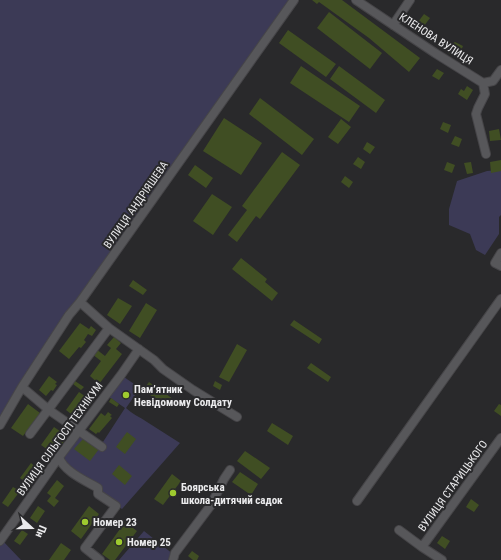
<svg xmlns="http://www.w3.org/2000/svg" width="501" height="560" font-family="'Roboto Condensed',sans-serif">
<rect width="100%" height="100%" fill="#29292b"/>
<!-- green -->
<path fill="#3c3a56" d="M0,0H294L80,302L0,425Z
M501,166V215L499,217V234L485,255L476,250L470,234L449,225V209L457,181L487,171L499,170Z
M121,375L140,388L126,408C132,414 140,417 147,422C158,429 169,436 180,443L122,509L99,493L60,460L79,431L101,445L125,408L106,395Z
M144,531L173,554L171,560H119Z
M2,540L21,560H0V543Z"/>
<!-- building -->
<path fill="#404e23" d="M312,0H342L420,58L409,72L369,38L319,2L317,4Z
M329,12L382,53L370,69L317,28Z
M424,14L430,18L424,26L418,22Z
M288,30L336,64L326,77L279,43Z
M455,42L463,46L460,53L451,55L445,50L448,46Z
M301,66L360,106L349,122L290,83Z
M339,66L385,100L376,113L330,79Z
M437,69L444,73L439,80L432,76Z
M467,86L473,90L467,100L458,94L461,89L464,91Z
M260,98L314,139L302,155L249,114Z
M224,118L262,143L241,175L203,151Z
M341,119L351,127L338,144L328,137Z
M443,122L451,125L448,133L440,129Z
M499,129L501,140L490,141L489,131Z
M455,136L462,139L459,147L451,144Z
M367,142L375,147L370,154L363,149Z
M282,152L300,165L260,219L256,216L237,242L228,235L247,210L242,206Z
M358,157L365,162L361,169L353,164Z
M501,160V171L491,173L490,162Z
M447,162L455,165L452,173L444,170Z
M471,162L473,173L467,174L464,163Z
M195,165L213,178L206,188L188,175Z
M345,176L353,182L349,188L341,182Z
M212,194L232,207L213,235L193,221Z
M241,258L267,279L265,282L278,293L272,301L232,269Z
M133,280L147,290L143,295L129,286Z
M118,298L132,306L120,324L107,315Z
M146,303L157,310L140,338L129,331Z
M294,320L322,339L319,344L290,325Z
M80,323L89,329L91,326L96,330L92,336L88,334L84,340L86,342L81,348L79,347L69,359L59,351Z
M114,337L121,343L116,349L122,354L99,384L90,376L101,361L92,354L96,349L105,356L111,348L107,345Z
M237,344L247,350L229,382L219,377Z
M311,363L331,377L328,382L307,368Z
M49,376L57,382L55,384L57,385L53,391L51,390L46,396L39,390Z
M75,381L84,387L81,390L73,384Z
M215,381L222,385L220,390L213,386Z
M149,382L173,399L167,407L143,390Z
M79,392L89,399L75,417L66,410Z
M111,398L119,404L117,407L109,402Z
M28,404L40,413L23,436L11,428Z
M499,404L501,405V416L494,411Z
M108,412L112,415L110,416L112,418L99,433L98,432L96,434L89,429L101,413L105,416Z
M272,423L293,436L288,445L267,431Z
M54,427L64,434L61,437L65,440L59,448L55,445L51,452L41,445Z
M127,432L136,439L125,454L116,447Z
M84,438L99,449L90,461L74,449Z
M245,451L270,468L261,479L237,461Z
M31,463L37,468L27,483L20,478Z
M119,465L132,476L125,485L112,474Z
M240,472L258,484L251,495L232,482Z
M172,474L181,481L163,505L154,499Z
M57,480L64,486L55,498L59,501L54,507L47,501L51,496L47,493Z
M13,487L20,491L8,507L2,503Z
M471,499L479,505L474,512L466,507Z
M38,506L45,511L37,523L30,518Z
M89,506L99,514L81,539L71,531Z
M125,522L137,531L115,560H110L102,554Z
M22,530L28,534L20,545L14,541Z
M442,536L450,541L445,549L437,543Z
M61,543L71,550L64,560H49Z
M192,551L199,556L197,560H193L188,556Z"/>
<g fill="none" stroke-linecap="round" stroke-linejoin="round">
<defs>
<path id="minor" d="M356,0L435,53L483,83L493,81L501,70
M393,25L410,0
M483,83L485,94L478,108L476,114L486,154
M501,253L495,263L501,266
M80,302L109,328L154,360L163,369L193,390L237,417
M22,387L49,410L102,447
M0,425L22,387L69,315L80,302L294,0
M30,434L109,328
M59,457C63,471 86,481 98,488V494L116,506L85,548L100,560
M357,501L501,299
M399,530L422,547L442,560
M0,541L59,457L121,375L139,349
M422,547L501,438
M173,560L175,553L211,505L224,479L230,470"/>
</defs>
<!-- minor casing -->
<use href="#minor" stroke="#464548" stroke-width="10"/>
<!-- minor -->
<use href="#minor" stroke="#57575a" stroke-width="8"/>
</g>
<!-- markers -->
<g fill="#9eca2f" stroke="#29292b" stroke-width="1.5">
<circle cx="126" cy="395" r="4"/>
<circle cx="173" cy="493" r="4"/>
<circle cx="85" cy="522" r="4"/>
<circle cx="119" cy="542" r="4"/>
</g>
<g text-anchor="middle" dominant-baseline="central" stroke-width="4" stroke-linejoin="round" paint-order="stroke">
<!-- street labels -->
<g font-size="11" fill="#ebebed" stroke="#29292b">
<text transform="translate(436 39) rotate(33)">КЛЕНОВА ВУЛИЦЯ</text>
<text transform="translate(136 205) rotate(-55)">ВУЛИЦЯ АНДРІЯШЕВА</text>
<text transform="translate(60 439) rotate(-54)">ВУЛИЦЯ СІЛЬГОСП ТЕХНІКУМ</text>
<text transform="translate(453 486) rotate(-54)">ВУЛИЦЯ СТАРИЦЬКОГО</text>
</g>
<!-- poi labels -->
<g font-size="11" font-weight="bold" fill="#ebebed" stroke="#29292b" text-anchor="start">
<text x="134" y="389">Пам’ятник<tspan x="134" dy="13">Невідомому Солдату</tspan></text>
<text x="181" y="487">Боярська<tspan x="181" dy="13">школа-дитячий садок</tspan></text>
<text x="93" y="522">Номер 23</text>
<text x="127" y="542">Номер 25</text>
</g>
</g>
<!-- north arrow -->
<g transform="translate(32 528) rotate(111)" stroke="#29292b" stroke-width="3" paint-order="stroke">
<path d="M0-3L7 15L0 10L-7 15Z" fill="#ebebed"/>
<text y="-6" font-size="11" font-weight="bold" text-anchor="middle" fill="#ebebed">Пн</text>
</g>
</svg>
